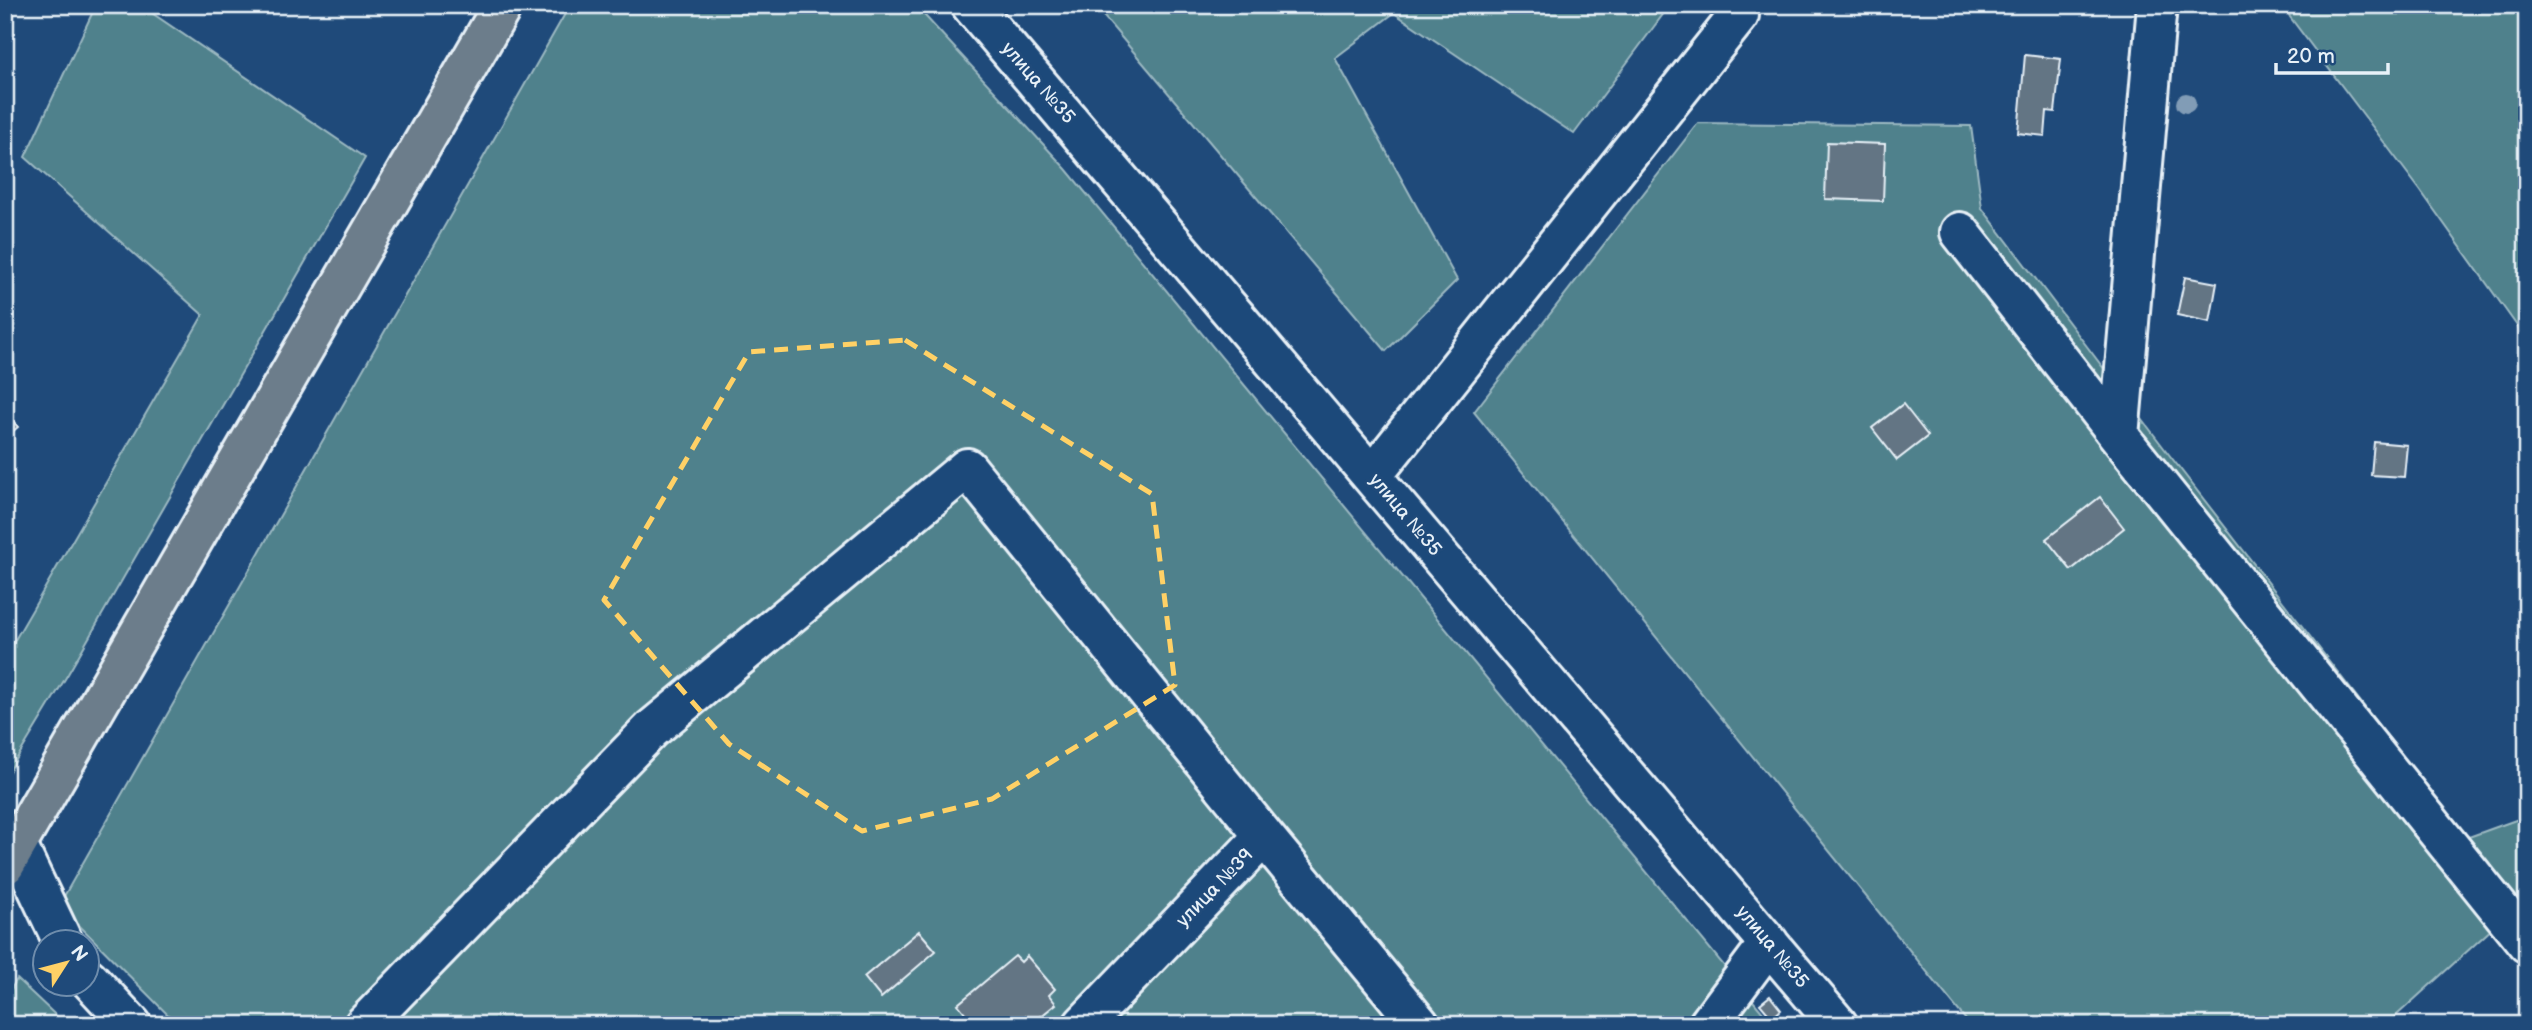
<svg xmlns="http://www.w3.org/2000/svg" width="2532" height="1030" font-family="'Balsamiq Sans',sans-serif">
<rect width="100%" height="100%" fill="#1f4a7a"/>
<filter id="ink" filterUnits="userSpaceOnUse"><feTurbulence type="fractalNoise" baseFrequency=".0143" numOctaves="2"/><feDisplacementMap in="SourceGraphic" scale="14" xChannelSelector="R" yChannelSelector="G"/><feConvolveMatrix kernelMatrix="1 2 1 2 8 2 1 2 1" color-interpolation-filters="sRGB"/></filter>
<g filter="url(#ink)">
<!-- green -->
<path fill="#50818c" stroke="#9cb9c2" stroke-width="2" d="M96,5H140L365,158L68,674L5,778V657L203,315L25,157Z
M570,5H915L1066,169L1773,1025H178L59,905Z
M1094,5H1670L1574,134L1394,13L1335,58L1457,280L1386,351Z
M2285,5H2527V340L2420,190L2290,17Z
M1698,123L1971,126L1982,208L2164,448L2466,838L2527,816V897L2386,1025H1970L1474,412Z
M17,979L66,1025H5V999Z"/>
<!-- building -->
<path fill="#647584" stroke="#e8f1f8" stroke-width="2" d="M2025,55L2061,59L2055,112L2047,111L2045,136L2018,133Z
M1827,142L1885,144L1883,201L1825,199Z
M2185,277L2217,283L2210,322L2177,315Z
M1903,404L1928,436L1897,460L1872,428Z
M5,412L18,427L5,438Z
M2374,442L2407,445L2404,477L2371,475Z
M2100,497L2124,528L2071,570L2046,539Z
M919,931L936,951L881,998L864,977Z
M1015,956L1021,962L1027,956L1055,989L1049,995L1056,1004L1030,1025H963L970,1019L958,1004Z
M1770,996L1781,1010L1772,1018L1760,1004Z"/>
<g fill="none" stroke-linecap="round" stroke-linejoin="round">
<defs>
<path id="minor" d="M971,5L1838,1025
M1960,232L2119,436L2157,5
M2119,436L2527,943
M1372,476L1739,15
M17,845L63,942
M88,978L132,1025
M364,1025L652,729L967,468L1264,836
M1083,1025L1264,836L1420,1025
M1708,1025L1769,943"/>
<path id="major" d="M5,865L503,5"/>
</defs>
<!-- minor casing -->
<use href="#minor" stroke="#e8f1f8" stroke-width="44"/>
<!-- major casing -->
<use href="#major" stroke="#e8f1f8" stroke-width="44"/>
<!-- minor -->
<use href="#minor" stroke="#1f4a7a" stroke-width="38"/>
<!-- major -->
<use href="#major" stroke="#6c7d8b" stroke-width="38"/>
</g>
<!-- trees -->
<circle fill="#819cb6" cx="2186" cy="103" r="10"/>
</g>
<!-- marked area -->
<path fill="none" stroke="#ffd166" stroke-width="5" stroke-dasharray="14 9" stroke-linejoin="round" d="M905,340L1152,494L1175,685L992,799L862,831L729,744L604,600L749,352Z"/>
<g text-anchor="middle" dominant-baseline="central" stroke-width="6" stroke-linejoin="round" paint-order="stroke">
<!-- street labels -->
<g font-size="19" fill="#e8f1f8" stroke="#1f4a7a">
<text transform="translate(1038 83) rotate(49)">улица №35</text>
<text transform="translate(1405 515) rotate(50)">улица №35</text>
<text transform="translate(1215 888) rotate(-46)">улица №39</text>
<text transform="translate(1772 947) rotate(50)">улица №35</text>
</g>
</g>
<!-- margin -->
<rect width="2532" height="1030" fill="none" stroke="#1f4a7a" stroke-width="28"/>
<rect x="14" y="14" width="2504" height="1002" fill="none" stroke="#e8f1f8" stroke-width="2.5" filter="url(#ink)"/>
<!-- north arrow -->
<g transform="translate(66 963) rotate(54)"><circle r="33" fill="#1f4a7a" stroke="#6f8dac" stroke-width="2"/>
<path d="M0-5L12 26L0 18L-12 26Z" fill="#ffd166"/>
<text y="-10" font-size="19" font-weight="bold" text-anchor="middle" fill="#e8f1f8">N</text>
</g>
<!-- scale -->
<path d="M2276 63v10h112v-10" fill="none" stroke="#e8f1f8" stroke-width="3.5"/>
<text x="2287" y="63" font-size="21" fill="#e8f1f8" stroke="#1f4a7a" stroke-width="5" paint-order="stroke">20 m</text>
</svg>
